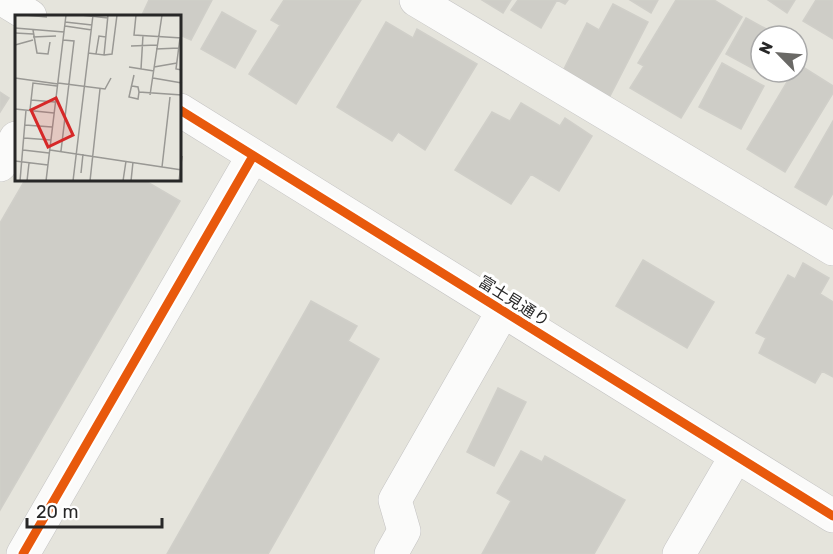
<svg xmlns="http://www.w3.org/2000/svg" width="833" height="554" font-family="Rubik,'Noto Sans JP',sans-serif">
<rect width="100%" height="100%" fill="#e5e4dc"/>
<!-- building -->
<path fill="#cecdc7" stroke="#d0cfc9" stroke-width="1.5" d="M149,0H212L191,40L180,35V16L142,15Z
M284,0H361L296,104L249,74L280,25L271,20Z
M482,0H511L503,13Z
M518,0H568L565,4L557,0L541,28L511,10Z
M630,0H658L651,13Z
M676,0H714L742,17L681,118L630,88L644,66L638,63Z
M768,0H795L787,13Z
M816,0H833V39L803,21Z
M613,4L648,22L609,98L562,73L587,23L599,30Z
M222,12L256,31L235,68L201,49Z
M746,18L779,36H761V72H776L772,79L726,54Z
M386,22L413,38L417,29L477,64L425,150L398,132L392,141L337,107Z
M722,63L764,86L741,129L699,107Z
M798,64L833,86V93L785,172L747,149L793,72H797Z
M0,92L9,98L0,112Z
M521,103L560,126L565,118L592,136L559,191L531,174L511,204L455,170L492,112L510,121Z
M833,121V193L826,205L795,187Z
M25,180H144L180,201L0,510V223Z
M643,260L714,302L687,348L616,306Z
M803,263L829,278L820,294L833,302V377L822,371L815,383L759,353L766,338L756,333L788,275L795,279Z
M311,301L357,326L348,341L379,359L268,554H167Z
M498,388L526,402L494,466L467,452Z
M521,451L542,462L545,456L625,500L594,554H482L511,501L497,493Z"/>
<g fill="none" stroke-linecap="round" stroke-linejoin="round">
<defs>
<path id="minor" d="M4,0L30,16
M416,0L833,249
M180,110L833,516
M0,165L16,138
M23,554L253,156
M391,554L404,531L395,500L503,311
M679,554L736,456"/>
</defs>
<!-- minor casing -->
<use href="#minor" stroke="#c3c2c2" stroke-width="34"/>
<!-- minor -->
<use href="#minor" stroke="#fbfbfa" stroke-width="33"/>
<defs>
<path id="cycleway" d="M180,110L833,516
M23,554L253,156"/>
</defs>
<!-- cycleway casing -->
<use href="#cycleway" stroke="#fff" stroke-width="13"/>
<!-- cycleway -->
<use href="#cycleway" stroke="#e8590c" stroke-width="9"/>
</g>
<g text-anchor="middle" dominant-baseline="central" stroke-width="6" stroke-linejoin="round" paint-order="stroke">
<!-- street labels -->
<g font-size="16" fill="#272727" stroke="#fff">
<text transform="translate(514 301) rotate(32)">富士見通り</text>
</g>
</g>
<!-- overview -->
<g transform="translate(15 15)">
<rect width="166" height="166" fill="#e5e4dc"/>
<path fill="none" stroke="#999894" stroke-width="1.5" d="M10,0L32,2M66,0L93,3M121,0L119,20L167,23M50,7L77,10M50,11L77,15M0,13L49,17M18,15L22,38L33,39L35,27M0,18L18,19M18,22L41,21M165,23L161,54L167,55M0,30L18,25M116,31L142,30M141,34L164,33M73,38L89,40L93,0M81,39L84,21L91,22M89,40L97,39L102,0M114,52L139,56M139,52L162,48M126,54L128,20M119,60L114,82L123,84L124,77M0,63L43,69M138,63L167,68M43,68L90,74L96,63M117,71L123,72L124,77L167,80M135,80L147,0M16,85L40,87M0,94L39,98M15,95L18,68L42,71M10,110L37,112M9,123L36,125M8,135L34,138M35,135L167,155M46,136L59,26L48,25M0,146L33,150M147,152L155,82M66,158L68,139M5,166L11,95M12,166L14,148M31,166L51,0M58,166L78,0M75,166L85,74M108,166L111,146M116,166L118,147M164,166L167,141"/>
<path fill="#d62828" fill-opacity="0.15" stroke="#d62828" stroke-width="3" d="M41,83L58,120L33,132L16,95Z"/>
<rect width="166" height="166" fill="none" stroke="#272727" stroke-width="3"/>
</g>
<!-- north arrow -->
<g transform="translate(779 54) rotate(295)"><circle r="28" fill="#ffffff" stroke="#a9a9a9" stroke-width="1.5"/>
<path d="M0-4.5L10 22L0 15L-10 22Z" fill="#6a6966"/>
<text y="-9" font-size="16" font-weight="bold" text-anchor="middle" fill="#272727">N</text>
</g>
<!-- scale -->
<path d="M27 518v9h135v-9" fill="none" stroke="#272727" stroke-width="3"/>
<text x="36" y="518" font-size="18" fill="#272727" stroke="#ffffff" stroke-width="4.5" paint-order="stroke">20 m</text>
</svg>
